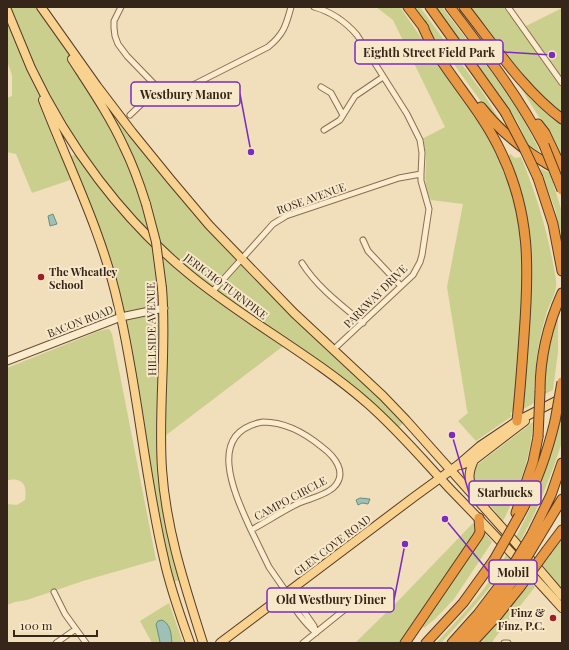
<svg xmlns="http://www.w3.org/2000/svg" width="569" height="650" font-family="'Playfair Display',serif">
<rect width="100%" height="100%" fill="#f1deba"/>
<!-- green -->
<path fill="#cacf8e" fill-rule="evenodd" d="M7,7H41L107,115L116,112L209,225L406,420L396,430L377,412L286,344L161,439L162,471L182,579L170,583L121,317L76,178L32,193L16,154L7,152V98L12,96V75L7,61ZM34,73L80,153L68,157Z
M376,7H400L451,81L449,82C492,130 516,187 523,251C525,274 523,298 521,321C519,351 516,381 514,412L512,411L510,414L512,416L476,441L458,421L468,413L467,410L447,287L463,204L431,200C423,185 426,175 426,158C426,152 424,145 422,139L445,127L393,20Z
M412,7H420L483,93L505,128L488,111Z
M436,7H442C477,54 516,99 540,152L529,146L517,121L500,95Z
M468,7H503L526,36L562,89V114L541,96Z
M562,8V83L524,27Z
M521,84L543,108L562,124V160L549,133L519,85Z
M511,154C514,159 516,158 521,157C535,191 546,226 553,263C554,270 557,279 556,287C555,296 548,306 546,315C537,344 534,373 534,403L522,410L529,254L506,157Z
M540,168L550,173L562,212V238L555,209Z
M558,313V352L553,390L543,395L546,358Z
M108,329L110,330L112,334L156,560L83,581L27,600L15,602L7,605V504L17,505L25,500C26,493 27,482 17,480C15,479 10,480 7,480V368L99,331Z
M562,414V442L560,448C547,488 531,525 509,560C490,590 465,617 441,643H436C456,621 478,599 495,573C526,524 549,471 562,414Z
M533,422C531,458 518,491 502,523L495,511L471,483L473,468Z
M473,523L476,528V534L467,543L399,643H355L399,600Z
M484,532L492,542L454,599L436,618L424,628L420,624Z
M562,537V587H561L541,565Z
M529,581L535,587L494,639L492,643H477C496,624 513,603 529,581Z
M169,603L183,643H152L140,621Z"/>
<!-- water -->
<path fill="#9fc1b5" stroke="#668f83" d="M53,214L57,224L50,226L48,216Z
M360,498L370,499L368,504L362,503L358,505L356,500Z
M162,620C171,624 171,634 172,643H161L160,642L156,624L158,621Z"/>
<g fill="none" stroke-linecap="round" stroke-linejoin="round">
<defs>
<path id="street" d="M121,7L114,21V28L115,36L118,44L127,56L157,87L167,90H181L189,87L268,47C283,35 286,26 291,7
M314,7C332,12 345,21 357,35L407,114L420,140L422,153L421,174V181L429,209L422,255L420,262L413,275L333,350
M508,7L562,83
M321,87L331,93L343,115
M130,115L151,95L157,87
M324,130L340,120L355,96L383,77
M363,240L368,251L401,286
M302,263C317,287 341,305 363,323
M212,292L273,224L286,216L399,178L421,174
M263,422C286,422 305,433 322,447C334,456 349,473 333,488C324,496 308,499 297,504C281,512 266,522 251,530C236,497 204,432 263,422Z
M251,530L269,567L287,593L296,600L314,626L316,633
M54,592L65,614L86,643
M287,594C291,606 306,624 315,632
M56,643L76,629
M303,643L354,602
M504,643H508"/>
<path id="secondary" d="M7,361L121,317L164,308"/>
<path id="primary" d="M41,7L97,86L132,132L171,180L209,225L294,313L383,396L406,420L538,568L562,596
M7,10C15,29 23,49 31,68C68,146 122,219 189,274C246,321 312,355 367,403C398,430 424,461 451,490C489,529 526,568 562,608
M72,59C90,87 110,116 124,147C133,165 140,185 146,204
M43,100C69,167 102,232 118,304C138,388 144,475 164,559C170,588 180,615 190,643
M162,288C167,348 158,409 162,469C166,530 185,586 203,643
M474,460C468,473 468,480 474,492
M461,465L474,460L525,421
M220,643L414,497L458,465L480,446L517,421L562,398"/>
<path id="highway" d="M408,7L424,28
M430,7L505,112
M450,7C484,52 518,95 544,145
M464,7C494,45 523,90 562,119
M422,25C427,36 432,47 439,57C459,88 484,116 500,150C531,213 529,269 524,336C522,365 520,393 517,421
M481,107C502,134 531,156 562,172
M538,124L545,133L562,169
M538,178L553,224L562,271
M540,391C540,357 548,324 562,293
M516,513L533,462L538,437
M519,516C536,486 547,454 555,421
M532,534L551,495L562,463
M539,537L562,499
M547,550L562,530
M405,643L478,536L480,532L479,518
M426,643L463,603L494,560
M452,643L478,614L506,577
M462,643L495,606L512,582
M472,643L497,616L520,587"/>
</defs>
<!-- street casing -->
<use href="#street" stroke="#896d54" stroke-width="7"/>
<!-- secondary casing -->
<use href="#secondary" stroke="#6a4e37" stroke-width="9"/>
<!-- primary casing -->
<use href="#primary" stroke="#553b29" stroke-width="10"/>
<!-- highway casing -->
<use href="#highway" stroke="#553b29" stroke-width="11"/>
<!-- street -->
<use href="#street" stroke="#fbecce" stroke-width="5"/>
<!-- secondary -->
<use href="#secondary" stroke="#fbecce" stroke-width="7"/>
<!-- primary -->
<use href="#primary" stroke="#f8d28e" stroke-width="8"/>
<!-- highway -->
<use href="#highway" stroke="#e99843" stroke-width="9"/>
<defs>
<path id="primary-bridge" d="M146,204L156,242L162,288"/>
<path id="highway-bridge" d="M505,112L524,148L538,178
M544,145L562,190
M555,421L562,382
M538,437L540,391
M494,560L519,516
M506,577L532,534
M512,582L539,537
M520,587L547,550"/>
</defs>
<!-- primary-bridge casing -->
<use href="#primary-bridge" stroke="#553b29" stroke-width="10" stroke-linecap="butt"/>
<!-- highway-bridge casing -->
<use href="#highway-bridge" stroke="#553b29" stroke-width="11" stroke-linecap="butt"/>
<!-- primary-bridge -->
<use href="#primary-bridge" stroke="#f8d28e" stroke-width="8"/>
<!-- highway-bridge -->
<use href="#highway-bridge" stroke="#e99843" stroke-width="9"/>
</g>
<!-- markers -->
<g fill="#9c1f26" stroke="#f8e8ca" stroke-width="1.5">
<circle cx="41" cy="277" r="4"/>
<circle cx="553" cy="618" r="4"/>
</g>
<g text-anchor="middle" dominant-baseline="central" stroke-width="4" stroke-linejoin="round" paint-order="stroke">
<!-- street labels -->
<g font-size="11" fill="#36261a" stroke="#f8e8ca">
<text transform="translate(311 198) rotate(-20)">ROSE AVENUE</text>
<text transform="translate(226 286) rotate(37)">JERICHO TURNPIKE</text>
<text transform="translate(375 296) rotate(-45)">PARKWAY DRIVE</text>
<text transform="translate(80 321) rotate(-21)">BACON ROAD</text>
<text transform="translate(151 329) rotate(-91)">HILLSIDE AVENUE</text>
<text transform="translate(290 498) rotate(-28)">CAMPO CIRCLE</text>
<text transform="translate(332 545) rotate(-37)">GLEN COVE ROAD</text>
</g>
<!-- poi labels -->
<g font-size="11" font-weight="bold" fill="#36261a" stroke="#f8e8ca" text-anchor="start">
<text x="49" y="271">The Wheatley<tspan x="49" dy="13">School</tspan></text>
<text x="545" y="612" text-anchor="end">Finz &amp;<tspan x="545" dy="13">Finz, P.C.</tspan></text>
</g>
</g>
<!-- callouts -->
<path fill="none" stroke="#7b2cbf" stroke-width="1.5" d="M552 55L503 52M251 152L240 94M452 435L469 493M445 519L489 572M405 544L394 600"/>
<g fill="#7b2cbf" stroke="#f8e8ca" stroke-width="1.5">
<circle cx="552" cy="55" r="4"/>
<circle cx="251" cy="152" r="4"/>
<circle cx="452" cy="435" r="4"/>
<circle cx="445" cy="519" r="4"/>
<circle cx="405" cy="544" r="4"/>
</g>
<g fill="#f8e8ca" stroke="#7b2cbf" stroke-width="1.5">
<rect x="355" y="40" width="148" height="24" rx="4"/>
<rect x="131" y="82" width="109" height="24" rx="4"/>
<rect x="469" y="481" width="72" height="24" rx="4"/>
<rect x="489" y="560" width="48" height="24" rx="4"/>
<rect x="267" y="588" width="127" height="24" rx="4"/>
</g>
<g font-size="12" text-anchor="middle" font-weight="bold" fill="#36261a">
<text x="429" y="57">Eighth Street Field Park</text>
<text x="186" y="99">Westbury Manor</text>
<text x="505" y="497">Starbucks</text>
<text x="513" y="577">Mobil</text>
<text x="331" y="604">Old Westbury Diner</text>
</g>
<!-- border -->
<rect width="569" height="650" fill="none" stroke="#36261a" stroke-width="16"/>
<!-- scale -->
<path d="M14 630v6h83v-6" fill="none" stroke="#36261a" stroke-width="2"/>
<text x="20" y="630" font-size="12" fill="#36261a" stroke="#f8e8ca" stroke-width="3" paint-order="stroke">100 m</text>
</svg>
